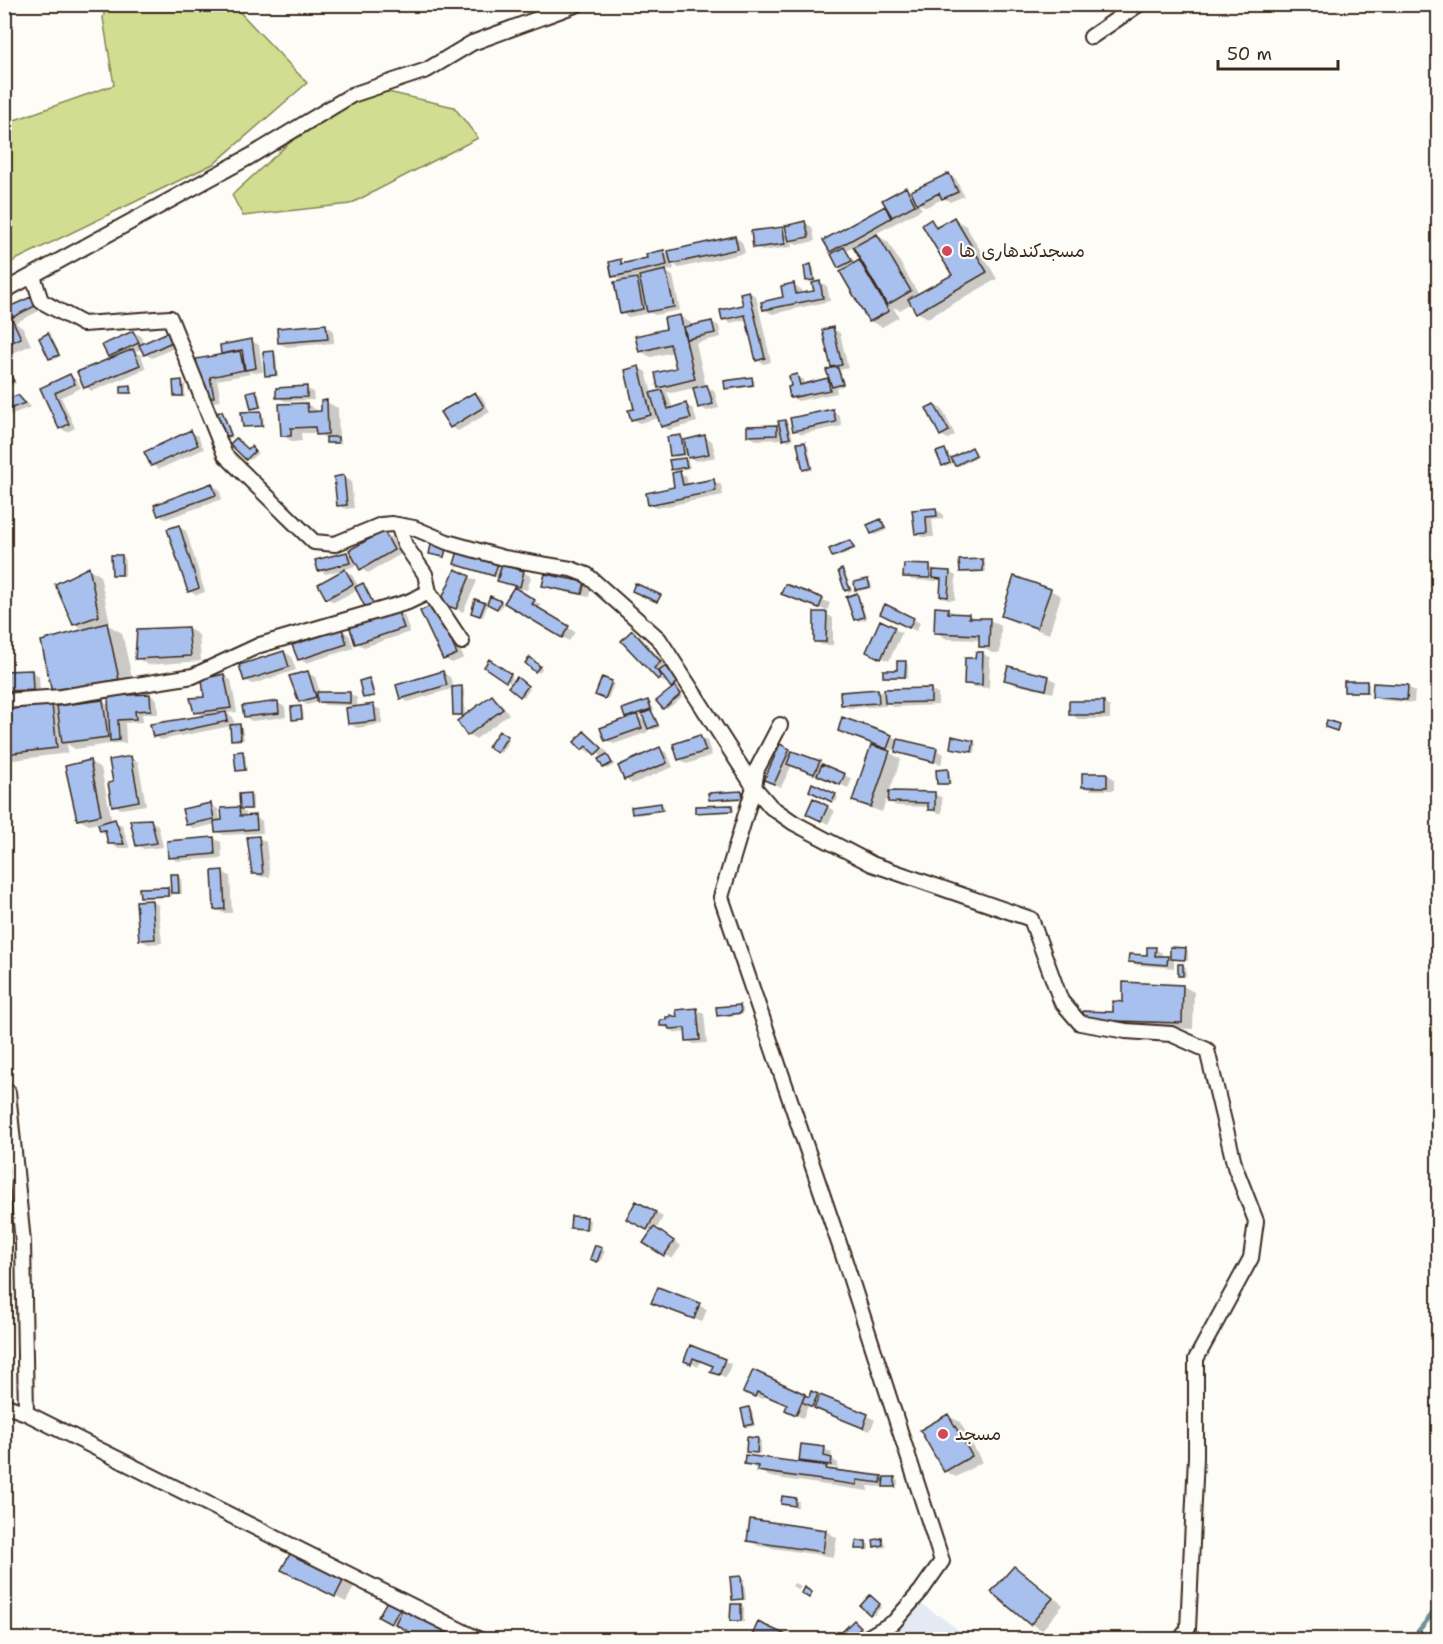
<svg xmlns="http://www.w3.org/2000/svg" width="1443" height="1644" font-family="'Shantell Sans','Playpen Sans Arabic',sans-serif">
<rect width="100%" height="100%" fill="#fdfcf7"/>
<filter id="ink" filterUnits="userSpaceOnUse"><feTurbulence type="fractalNoise" baseFrequency=".0167" numOctaves="2"/><feDisplacementMap in="SourceGraphic" scale="12" xChannelSelector="R" yChannelSelector="G"/><feConvolveMatrix kernelMatrix="1 2 1 2 8 2 1 2 1" color-interpolation-filters="sRGB"/></filter>
<g filter="url(#ink)">
<!-- built -->
<path fill="#e4eaf4" d="M920,1603L972,1639L881,1640Z"/>
<!-- green -->
<path fill="#d1dd90" stroke="#868457" stroke-width="1.5" d="M106,5H233L307,83L215,163L5,265V122H9L114,85L103,18Z
M370,88L454,107L478,138L350,204L243,216L232,195L321,114Z"/>
<!-- shadow -->
<path fill="#0003" fill-rule="evenodd" d="M949,175L956,179L964,196L950,202L944,198L926,207L918,203L922,209L875,234L888,242L919,295L954,275L931,221L941,227L954,219L966,226L997,279L928,318L917,312L912,303L900,310L893,307L899,317L882,327L870,321L845,270L839,267L835,254L831,251L885,208L890,212L906,189L912,192ZM854,246L866,266L859,262L855,265L847,250Z
M805,223L812,227L815,241L797,245L791,241L792,247L762,251L755,247L782,229L788,232Z
M735,237L742,242L745,253L679,268L673,264L674,269L664,271L673,276L680,310L655,315L650,313L628,317L621,313L624,282L613,276L620,261L626,264L649,259L664,252L670,255ZM641,276L642,282L634,277Z
M811,266L814,268L816,283L820,282L827,286L830,301L772,314L764,309L785,298L794,285L801,289L802,295L815,292L813,282L808,280Z
M749,292L756,296L771,362L764,364L757,360L748,319L730,323L723,319L745,306Z
M30,299L38,303L41,310L15,323L23,328L31,345L4,357V315Z
M680,316L691,323L692,327L712,322L719,326L721,337L696,343L706,387L714,390L719,408L707,411L700,407L694,388L671,393L667,392L673,409L686,405L693,409L697,422L669,430L662,426L659,418L639,423L632,419L636,410L639,368L646,372L652,394L665,390L659,387L677,369L673,352L651,357L640,351L668,330Z
M326,326L333,330L334,343L287,347L279,343Z
M833,329L840,333L848,368L840,370L844,382L835,384V387L845,385L836,388L837,393L798,401L791,397L797,376L804,380L805,385L828,380L832,383L836,368L832,366Z
M133,332L141,336L144,344L168,333L175,338L178,346L152,358L145,354L143,348L135,352L141,355L146,369L92,391L85,387L113,359L109,356Z
M48,335L51,337L61,356L53,360L50,358Z
M252,341L259,345L263,372L253,373L249,371L250,374L217,380L221,401L212,402L205,398L197,360L223,355L222,346ZM234,346L244,351V355L233,348Z
M273,352L276,354L278,376L270,377L267,375Z
M9,375L16,383L12,385L9,383Z
M70,376L77,380L81,388L61,397L75,428L67,432L60,428L42,389Z
M751,378L754,380L755,386L730,390L727,388Z
M182,382L185,384V397H179L176,395Z
M130,387L133,388V394H126L123,392Z
M306,388L313,392L314,400L285,401L278,397Z
M256,392L259,394L262,408L255,409L252,408Z
M475,393L482,397L490,412L458,431L451,427Z
M18,397L25,401L31,407L4,417V401Z
M326,402L338,408L339,439L341,440V444H330L327,442V439L317,433H301L302,441L293,442L282,435L307,404L318,411V413L323,412Z
M934,405L942,409L955,435L948,439L941,435Z
M832,411L839,415L842,426L802,434L795,430Z
M222,413L225,415L233,437L228,439L225,437Z
M260,413L263,415L264,427H248L245,426Z
M785,421L788,423L793,439L788,441L784,439L756,440L749,436L776,426L782,430Z
M191,432L198,436L204,449L159,469L152,465Z
M681,436L684,438V441L705,437L712,441L716,457L696,461L689,457V455L675,457L672,455Z
M805,443L808,445L813,470L807,471L804,469Z
M232,444L249,451L251,448L258,453L250,460Z
M972,449L975,451L978,457L959,466L956,465Z
M945,451L948,453L952,464L946,467L943,465Z
M685,459L688,461L690,468L676,471L687,477L688,486L714,481L721,485L723,495L657,508L650,504L676,488L679,473L672,469Z
M343,477L351,481L354,508L346,509L338,505Z
M212,485L219,489L222,499L166,519L159,515Z
M936,510L943,514V519L932,520L934,537H923L916,533L914,512Z
M881,521L884,522L887,530L875,535L872,533Z
M179,527L186,531L205,592L196,595L189,591Z
M384,533L391,537L401,554L368,573L361,569L354,559L356,566L326,574L319,570L347,553L355,558Z
M850,541L853,543L856,549L837,557L834,556Z
M122,556L125,558V576H116L113,574Z
M982,560L985,562L986,572L965,573L962,571Z
M456,563L497,565L502,568L524,572L531,577L527,590L506,585L499,580V578L463,567Z
M930,567L937,571L949,572L956,576L955,600H948L941,596L942,582L937,579L936,581L912,580L905,576Z
M89,569L100,575L110,623L106,624L122,633L134,687L68,701L85,630L74,624Z
M345,571L352,575L359,587L363,585L366,587L377,609L358,589L334,602L327,598Z
M456,571L477,581L463,612L449,606Z
M842,571L845,573L852,591L849,592L846,590Z
M868,581L871,582L872,588L860,591L857,589Z
M4,583L8,585L4,617Z
M584,583L591,587L589,597L551,589L544,585Z
M786,586L830,603L827,611L783,593Z
M514,589L541,605L539,609L575,632L569,641L506,603Z
M1050,590L1061,596L1049,634L1014,622L1002,616Z
M856,595L859,597L867,619L858,621L855,619Z
M491,598L503,604L500,609L489,603Z
M484,604L487,606L483,617L475,614Z
M937,609H948L957,615H969L976,619L990,620L1001,626L1000,653H992L980,646L981,640L947,639L936,632Z
M441,610L464,658L452,663L445,659Z
M397,611L404,615L410,632L364,647L356,643Z
M826,614L833,618V645H822L815,641Z
M889,618L913,619L920,623L916,631Z
M881,622L902,633L889,661L875,655Z
M188,628L199,635L201,661L148,665L137,658Z
M342,630L349,635L354,648L306,663L299,659Z
M633,632L640,636L667,666L666,667L669,669L680,684L675,688L668,681L666,683L658,679Z
M284,652L291,656L296,670L253,684L245,680Z
M982,653L990,658L989,688L973,687L966,683L977,660Z
M534,660L542,669L539,673L536,671Z
M490,661L513,677L510,683L486,666Z
M905,663L908,665V678H887L884,676L899,672Z
M1009,668L1049,677L1056,682L1053,693L1013,684L1006,680Z
M32,671L39,676L40,693L12,694L5,690Z
M308,673L315,677L320,693L350,694L357,698V706L325,705L319,702L307,705L300,701Z
M443,673L450,677L454,688H461L464,690L465,716H458L455,714L454,688L408,702L401,698Z
M224,676L231,680L237,712L226,713L233,717L235,726L239,725L242,727L244,740L236,741L233,739L231,726L161,740L154,736L204,717L196,712Z
M603,679L614,684L608,699L600,696Z
M369,680L372,682L376,697L368,699L364,697Z
M520,680L530,689L524,697L521,695Z
M1366,683L1369,684V693H1348L1345,691Z
M1408,687L1415,691L1414,703L1381,700L1374,696Z
M678,690L683,697L667,709L664,707Z
M878,690L886,695L931,690L938,694V705L893,707L886,702V706L849,708L842,704Z
M150,695L157,699L158,714H142L143,722L125,723L126,743H117L75,749L67,744L68,753L14,760L4,755V711L51,705L59,709L103,702L110,706Z
M492,697L499,701L509,714L476,739L468,734Z
M648,701L651,703L654,710L650,712L654,714L660,727L653,730L646,726L648,732L614,744L606,740L630,719L626,717ZM643,714L647,722L637,716Z
M278,703L285,707L286,717L252,721L245,717Z
M1103,703L1110,707V719H1078L1071,714Z
M373,706L381,710L382,724L357,728L349,723Z
M300,708L303,710L304,720H297L294,719Z
M839,731L891,736L898,740L936,750L944,754L941,764L904,755L895,750L886,748L885,750L901,759L882,812L865,806L854,800L881,747L846,735Z
M499,733L510,739L501,753L490,746Z
M585,733L592,737L608,753L606,755L610,758L614,765L607,769L604,767V758L593,750L590,753L576,742Z
M700,736L707,741L712,755L687,764L680,759Z
M973,743L976,744L975,753L954,749Z
M781,746L819,762L852,779L848,788L822,776V777L792,765L781,787L773,783Z
M660,749L667,753L673,767L632,784L625,779Z
M242,752L245,754L247,771H240L237,770Z
M131,758L138,762L146,805L121,809L114,805L115,783Z
M90,762L101,768L112,822L114,821L122,825L130,848H117L110,843L108,835L101,831L99,823L89,825L78,819Z
M947,771L950,773L951,785H942L939,784Z
M1107,774L1114,779V790H1091L1084,786Z
M813,785L838,797L836,802L814,792Z
M742,793L745,794V799L713,801L710,799Z
M935,794L942,798V813H937L930,809V807L897,806L890,802Z
M241,795H249L253,796V810H242L246,813V817H255L262,821L263,833L224,835L216,831V824L194,829L187,824L210,804L218,809L222,827H224L239,808L242,810Z
M814,800L835,811L828,824L815,817Z
M661,804L664,806L665,811L637,815L634,813Z
M731,806L734,808V812L699,813L696,812Z
M151,821L158,825L163,847L144,849L137,845Z
M213,838L221,842L222,858L177,861L170,857Z
M259,838L266,842L270,877H261L254,873Z
M222,872L230,876L232,913H223L216,909Z
M177,875L181,877L182,894H176L171,891V897L144,898L141,897L167,888L173,891Z
M151,901L158,905L162,943L148,944L141,940Z
M1155,949L1162,953V958L1171,960V949H1185L1188,951V961L1174,960V968L1137,965L1130,961L1148,957Z
M1183,965L1186,967V977L1179,975Z
M1183,986L1194,992L1193,1029L1096,1025L1114,1013Z
M740,1006L743,1008V1014L722,1017L719,1015Z
M697,1010L704,1014L707,1043L694,1044L687,1040L686,1032L677,1033L662,1026L668,1021L678,1019Z
M637,1203L663,1217L656,1230L681,1246L672,1259L645,1243L653,1232L628,1218Z
M587,1219L590,1220L589,1230L575,1228L572,1227Z
M596,1247L605,1251L600,1262L594,1260Z
M658,1289L707,1309L702,1322L653,1303Z
M691,1347L731,1364L726,1378L712,1371L714,1366L701,1361L698,1367L685,1360Z
M754,1372L810,1398L817,1395L868,1416L875,1420L870,1431L823,1412L809,1404L803,1418L794,1414L789,1406L765,1395L762,1399L752,1395Z
M749,1409L752,1411L755,1426L750,1427L746,1425Z
M948,1416L960,1422L982,1462L956,1477L945,1471Z
M758,1439L761,1441L760,1454L748,1451Z
M803,1446L825,1449L832,1453L831,1459L838,1463V1468L825,1467L832,1471L881,1478L885,1480L895,1479L898,1481L897,1488L868,1486V1491L770,1477L746,1463L809,1465L801,1460Z
M784,1497L799,1501L798,1507L783,1504Z
M751,1521L826,1531L837,1538L834,1557L759,1546L748,1540Z
M882,1540L885,1542L886,1547L879,1548L876,1546Z
M857,1542L866,1543L869,1544V1550H860L857,1548Z
M1014,1568L1025,1574L1063,1605L1042,1630L1031,1624Z
M294,1576L343,1580L354,1587L346,1602Z
M741,1578L744,1580L746,1600H737L734,1599Z
M794,1583L801,1586L799,1590L792,1586Z
M873,1598L882,1606L874,1615L871,1614Z
M388,1603L403,1612L405,1608L451,1634L448,1640H425L395,1623L394,1625L380,1617Z
M732,1605L741,1606L744,1607V1622H735L732,1620Z
M854,1622L863,1629L853,1640H851L849,1639Z"/>
<g fill="none" stroke-linecap="round" stroke-linejoin="round">
<!-- stream -->
<path stroke="#6c9596" stroke-width="4.5" d="M1411,1640L1438,1607"/>
</g>
<!-- building -->
<path fill="#a8c0ee" stroke="#3b2a1e" stroke-width="1.5" d="M949,173L958,192L942,199L939,193L917,204L911,191Z
M906,187L915,205L892,217L882,200Z
M885,206L891,218L830,252L823,240Z
M954,217L987,272L916,313L908,299L952,275L922,225L931,219L936,228Z
M805,221L809,237L789,241L785,226Z
M783,227L785,244L753,248L751,231Z
M877,234L911,291L887,305L853,247Z
M735,236L738,249L671,264L668,251Z
M844,247L852,261L838,268L831,254Z
M664,250L667,265L612,277L609,262L621,259V264L647,258L646,254Z
M859,260L889,311L869,322L840,272Z
M811,264L814,280L806,281L804,266Z
M666,270L674,307L647,312L639,276Z
M637,278L643,309L620,314L614,282Z
M820,281L823,298L763,310L761,302L783,297L781,286L794,283L796,294L814,291L812,283Z
M749,291L765,358L756,361L745,315L722,320L720,310L743,305L740,293Z
M31,297L35,306L7,320L4,315V309Z
M680,315L695,379L658,388L655,373L676,368L670,344L639,352L635,336L666,329L664,318Z
M12,319L21,338L4,346V323Z
M712,321L715,333L687,339L684,327Z
M326,324L328,339L278,343L277,328Z
M833,327L842,365L831,367L822,330Z
M133,331L139,343L108,357L102,345Z
M168,332L172,342L144,355L139,345Z
M48,333L59,355L49,359L39,338Z
M252,339L256,368L245,370L242,350L221,354L220,345Z
M133,349L140,365L84,388L77,372Z
M240,351L244,370L210,377L214,397L203,399L196,359Z
M274,351L276,375L265,376L263,352Z
M639,366L651,415L631,420L628,410L634,409L625,370Z
M837,366L843,384L832,387L826,370Z
M9,373L14,381L8,384L4,376Z
M70,374L75,384L55,393L69,424L59,429L40,388Z
M797,374L800,385L828,378L830,390L790,398L788,387L791,386L789,376Z
M752,377L753,385L725,389L724,381Z
M182,380L183,396H174L173,381Z
M131,385V393H121V386Z
M707,385L713,404L698,408L693,388Z
M307,386V397L276,398V388Z
M256,390L260,407L251,409L247,392Z
M662,390L668,409L686,403L691,418L661,427L650,393Z
M475,392L484,407L450,428L440,412Z
M18,395L25,403L4,411V400Z
M327,400L328,434L316,435L315,427L291,428V436H281L279,404L307,403L308,412L321,411V401Z
M934,404L949,431L940,436L926,408Z
M833,409L836,422L793,431L790,418Z
M222,411L231,435L223,438L215,414Z
M261,411L262,426L243,427L241,412Z
M785,420L790,438L783,440L778,421Z
M777,425V435L747,436V426Z
M191,430L198,445L151,466L144,452Z
M681,435L684,454L670,456L667,437Z
M705,435L709,454L688,458L684,440Z
M326,437H338V443H326Z
M236,438L248,449L251,446L255,451L246,460L230,444Z
M805,442L811,468L803,470L797,443Z
M972,447L976,455L955,466L951,458Z
M945,449L950,463L942,466L936,452Z
M685,458L687,467L671,470L669,460Z
M680,471L683,485L714,479L716,491L648,505L646,493L674,487L672,473Z
M344,475L347,505L337,506L334,477Z
M212,483L216,495L158,516L154,505Z
M936,508L937,516L926,517L927,533L915,534L912,510Z
M881,519L885,528L871,534L867,525Z
M179,525L199,588L188,592L167,529Z
M384,531L394,550L360,570L349,550Z
M850,540L854,548L832,557L829,549Z
M431,545L446,549L444,557L429,554Z
M458,551L498,563L494,576L454,564Z
M347,552L350,563L318,571L315,560Z
M111,555H122V575H112Z
M983,559V571L960,572L959,560Z
M904,564L930,565V578L903,577Z
M502,565L524,571L520,587L497,581Z
M89,567L99,616L73,625L55,584Z
M345,569L353,584L326,599L318,584Z
M455,569L470,576L456,609L440,603Z
M842,569L850,589L845,591L838,571Z
M933,570L950,571L948,597L940,596L941,579L933,578Z
M545,574L585,582L582,594L542,586Z
M1014,576L1051,589L1037,628L1001,616Z
M868,579L870,587L855,590L854,582Z
M363,583L375,607L367,611L355,587Z
M635,583L661,595L657,602L632,591Z
M785,584L823,598L819,608L781,594Z
M514,587L535,600L532,604L569,626L562,638L504,603Z
M857,593L864,617L854,620L846,597Z
M490,596L501,601L497,609L487,604Z
M475,599L485,603L480,616L471,613Z
M434,604L457,654L443,660L420,611Z
M885,604L914,618L909,628L880,614Z
M935,607L948,608V613L969,614V618H990L989,647H979V635L934,633Z
M397,609L404,628L355,644L349,625Z
M814,612H827L826,642H814Z
M880,620L895,627L881,659L866,652Z
M107,623L119,679L52,693L41,641Z
M188,627L191,656L135,659L137,629Z
M342,629L347,644L298,660L292,645Z
M632,630L661,662L654,668L662,676L658,680L621,641Z
M284,651L289,667L244,681L239,665Z
M976,652H983L982,685L964,684L965,658H975Z
M530,657L540,666L535,672L525,663Z
M489,659L511,674L506,682L484,667Z
M897,661H906L905,677H883V670H897Z
M666,666L678,682L671,688L659,671Z
M1008,666L1049,676L1046,690L1004,680Z
M32,670L33,690L4,691V671Z
M308,671L316,697L299,702L289,676Z
M443,671L447,685L400,699L396,685Z
M224,674L231,708L194,713L190,698L204,697L202,679Z
M517,677L528,686L520,697L508,687Z
M602,677L612,681L605,699L595,695Z
M369,678L374,696L363,698L359,681Z
M1344,681H1367V692H1344Z
M1373,683L1408,685L1407,700L1372,697Z
M462,686V715H453L452,687Z
M675,686L681,694L663,709L656,701Z
M931,688V702L885,703L884,689Z
M878,689L879,703L841,705L840,692Z
M317,692H350V703L317,702Z
M150,694L151,710L135,711L136,719L118,720L119,740L110,741L108,696Z
M492,695L503,709L467,736L457,721Z
M103,700L108,737L62,743L57,706Z
M648,700L651,709L625,718L622,709Z
M278,701L279,713L244,717L242,706Z
M1069,701H1104V715H1069Z
M52,704L57,748L4,754V710Z
M374,704L376,721L348,724L346,708Z
M301,706L302,719L292,720L291,707Z
M651,710L658,725L648,729L642,714Z
M226,712L228,721L153,737L150,724Z
M637,714L642,728L605,741L600,728Z
M842,717L892,735L887,749L838,731Z
M1327,720L1339,724L1337,731L1325,727Z
M240,724L241,739L231,740L230,725Z
M499,731L508,736L497,753L488,747Z
M584,731L602,748L595,755L586,746L582,750L574,742Z
M700,735L706,751L678,760L673,744Z
M952,736L974,741L972,752L950,748Z
M898,739L937,748L934,762L895,752Z
M780,744L790,749L774,784L764,780Z
M871,745L890,751L871,807L852,801Z
M660,747L667,763L624,780L618,766Z
M243,751L245,770L236,771L234,752Z
M792,751L820,761L814,774L787,764Z
M607,754L612,763L603,768L598,759Z
M131,756L139,801L112,806L108,783L113,782L109,760Z
M90,760L101,815L77,820L65,766Z
M822,764L845,774L840,785L817,775Z
M948,769L949,784H937L936,770Z
M1082,773H1107V787H1082Z
M812,783L836,794L832,802L809,791Z
M742,791L743,798L709,800L708,793Z
M889,791L935,792V810H928V803L888,802Z
M250,793L251,809H240L239,794Z
M813,798L828,806L821,821L806,814Z
M211,803L214,819L186,825L182,809Z
M661,803L662,810L632,814L631,807Z
M732,805V811L695,813V806Z
M239,807L240,816L256,815L257,829L215,832L214,821L222,820L221,808Z
M115,819L124,844H108L105,830L100,831L98,824Z
M151,819L157,843L136,846L130,820Z
M259,836L263,874H252L247,837Z
M214,837L215,854L168,858L167,841Z
M223,870L225,909L214,910L212,871Z
M170,874H178L179,893H171Z
M168,887V896L140,897L139,888Z
M152,900L155,939L139,940L136,901Z
M1147,947H1156L1155,956H1168L1167,965L1128,962L1129,954L1147,955Z
M1170,947L1186,948L1185,960L1170,959Z
M1178,964H1183V976H1178Z
M1123,982L1183,985L1182,1023L1083,1020V1011L1113,1012V1001L1123,1002Z
M740,1005L741,1013L717,1016L716,1007Z
M697,1008L700,1040L686,1041L685,1028L669,1029L668,1026H660V1020H666V1017H670V1015L677,1017L676,1010Z
M636,1201L656,1212L647,1230L626,1219Z
M571,1216L587,1217L586,1229L570,1228Z
M654,1227L674,1241L664,1256L643,1243Z
M595,1245L602,1248L597,1262L590,1259Z
M658,1287L700,1303L694,1319L651,1303Z
M690,1345L725,1359L719,1375L710,1372L713,1366L693,1358L691,1364L684,1361Z
M753,1370L805,1394L796,1415L785,1410L787,1405L757,1392L755,1397L743,1392Z
M811,1391L818,1394L812,1407L802,1402L805,1395L809,1397Z
M820,1395L868,1414L863,1428L814,1408Z
M749,1407L753,1424L745,1426L741,1409Z
M948,1414L972,1456L944,1472L920,1430Z
M747,1437L758,1438L757,1453L746,1452Z
M801,1444L825,1447L824,1456L832,1458L831,1465L799,1461Z
M745,1455L827,1466L826,1469L882,1476L881,1483L857,1480V1485L757,1471L758,1466L744,1464Z
M884,1477H895V1487H883Z
M782,1496L796,1498L795,1506L781,1504Z
M750,1519L826,1530L823,1552L747,1541Z
M882,1538L883,1545L874,1547L873,1540Z
M856,1541H866V1549H855Z
M291,1552L344,1579L335,1597L281,1570Z
M1014,1566L1053,1598L1030,1625L991,1592Z
M741,1576L743,1599L732,1600L730,1577Z
M804,1587L812,1592L809,1598L801,1593Z
M870,1595L880,1604L870,1615L860,1606Z
M387,1601L400,1608L391,1624L378,1617Z
M731,1604H741V1621H730Z
M404,1606L445,1629L439,1640H423L395,1624Z
M854,1620L861,1627L848,1640L841,1633Z
M758,1622L786,1635L784,1640H750Z"/>
<g fill="none" stroke-linecap="round" stroke-linejoin="round">
<defs>
<path id="minor" d="M1091,37L1139,4
M33,276L41,301L83,324L170,318L225,455L314,542L335,544L381,525L392,524L414,528L447,542L504,558L571,569L587,575L659,639L754,787L771,807L794,823L872,864L1031,919L1061,1001L1080,1023L1126,1031L1171,1034L1207,1050L1235,1167L1256,1221L1251,1258L1196,1359V1457L1188,1629L1180,1640
M4,291L249,157L352,95L427,70L472,43L578,4
M398,525L405,545L425,574L429,592L462,642
M4,701L61,697L193,676L260,645L408,602L429,592
M780,725L757,769L754,787L721,897L842,1252L942,1561L921,1591L894,1622L863,1640
M4,1088L8,1092L23,1242L26,1413
M4,1405L26,1413L480,1640"/>
</defs>
<!-- minor casing -->
<use href="#minor" stroke="#3b2a1e" stroke-width="18"/>
<!-- minor -->
<use href="#minor" stroke="#fdfcf7" stroke-width="14"/>
</g>
</g>
<!-- markers -->
<g fill="#d1495b" stroke="#fdfcf7" stroke-width="2">
<circle cx="947" cy="251" r="6"/>
<circle cx="943" cy="1434" r="6"/>
</g>
<g text-anchor="middle" dominant-baseline="central" stroke-width="4.5" stroke-linejoin="round" paint-order="stroke">
<!-- poi labels -->
<g font-size="18" fill="#3b2a1e" stroke="#fdfcf7" text-anchor="start">
<text x="959" y="251">مسجدکندهاری ها</text>
<text x="955" y="1434">مسجد</text>
</g>
</g>
<!-- margin -->
<rect width="1443" height="1644" fill="none" stroke="#fdfcf7" stroke-width="24"/>
<rect x="12" y="12" width="1419" height="1620" fill="none" stroke="#3b2a1e" stroke-width="2" filter="url(#ink)"/>
<!-- scale -->
<path d="M1218 60v9h120v-9" fill="none" stroke="#3b2a1e" stroke-width="3"/>
<text x="1227" y="60" font-size="18" fill="#3b2a1e" stroke="#fdfcf7" stroke-width="4.5" paint-order="stroke">50 m</text>
</svg>
